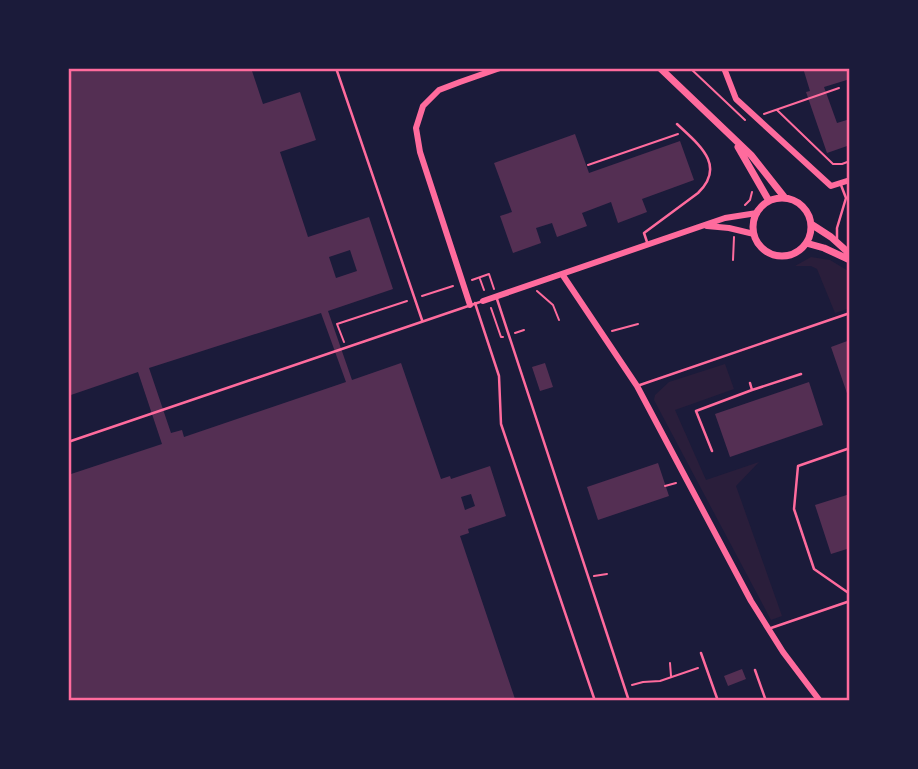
<svg xmlns="http://www.w3.org/2000/svg" width="918" height="769" font-family="'Varela Round',sans-serif">
<rect width="100%" height="100%" fill="#1b1b3a"/>
<!-- green -->
<path fill="#2a1e3b" d="M811,257L830,260L850,272V308L835,313L817,269L811,266H795Z
M725,364L734,389L675,410L706,480L759,462L736,486L782,616L771,620L654,400L655,395L669,382Z"/>
<!-- building -->
<path fill="#542f53" fill-rule="evenodd" d="M68,68H251L263,104L300,92L316,140L280,152L308,237L369,217L393,289L328,311L352,380L401,363L441,479L450,476L451,479L490,466L506,516L468,529L469,533L460,536L515,699L511,701H68V475L162,444L138,372L68,396ZM350,250L357,271L336,278L329,257ZM321,313L346,382L184,437L182,430L171,433L149,368ZM471,494L475,506L465,510L461,497Z
M803,68H850V79L824,87L837,123L850,119V145L827,153L806,92L810,91Z
M575,134L589,173L680,141L694,180L642,199L647,212L618,223L611,202L582,213L587,226L557,237L552,223L536,228L541,243L513,253L500,216L512,212L494,163Z
M850,340V399H849L831,347Z
M545,363L553,387L540,391L532,367Z
M809,382L823,425L730,457L715,414Z
M658,463L669,496L598,520L587,487Z
M850,494V548L831,554L815,505Z
M742,669L746,679L728,686L724,676Z"/>
<g fill="none" stroke-linecap="round" stroke-linejoin="round">
<!-- path -->
<path stroke="#ff6b9d" stroke-width="2" d="M690,68L745,120
M777,110L833,164H842L850,161
M764,114L839,88
M588,165L678,134
M745,205L750,200L752,192
M733,260L734,237
M480,279L484,290
M472,280L489,274L494,289
M537,291L553,305L559,320
M422,296L453,286
M491,308L501,337H503
M612,331L638,324
M515,333L524,330
M344,342L337,324L407,301
M665,486L676,483
M594,576L607,574
M670,663L671,676
M632,685L643,682L660,681L698,668"/>
<!-- service -->
<path stroke="#ff6b9d" stroke-width="2.5" d="M336,68L422,320
M837,239V228L846,198L841,185
M648,245L644,233L698,193C727,165 698,144 677,124
M496,296L629,701
M475,303L499,376L501,424L595,701
M637,386L850,313
M752,390L801,374
M68,442L483,301
M850,448L798,466L794,509L814,569L850,594
M712,451L696,411L752,390L750,383
M771,628L850,601
M701,653L718,701
M755,670L766,701"/>
<!-- minor -->
<path stroke="#ff6b9d" stroke-width="6" d="M724,68L736,99L831,186L850,180
M707,226L729,228L754,234
M562,274L637,386L751,601L783,652L820,701
M483,301L725,218L757,213
M470,305L420,152L416,128L423,106L439,90L460,82L500,68"/>
<!-- tertiary -->
<path stroke="#ff6b9d" stroke-width="7" d="M660,68L751,155L785,198
M738,147L769,201
M753 227a29 29 0 1 1 58 0a29 29 0 1 1-58 0Z
M811,224L831,237L850,254
M806,243L824,248L850,260"/>
</g>
<!-- border -->
<rect width="918" height="769" fill="none" stroke="#1b1b3a" stroke-width="140"/>
<rect x="70" y="70" width="778" height="629" fill="none" stroke="#ff6b9d" stroke-width="2.5"/>
</svg>
